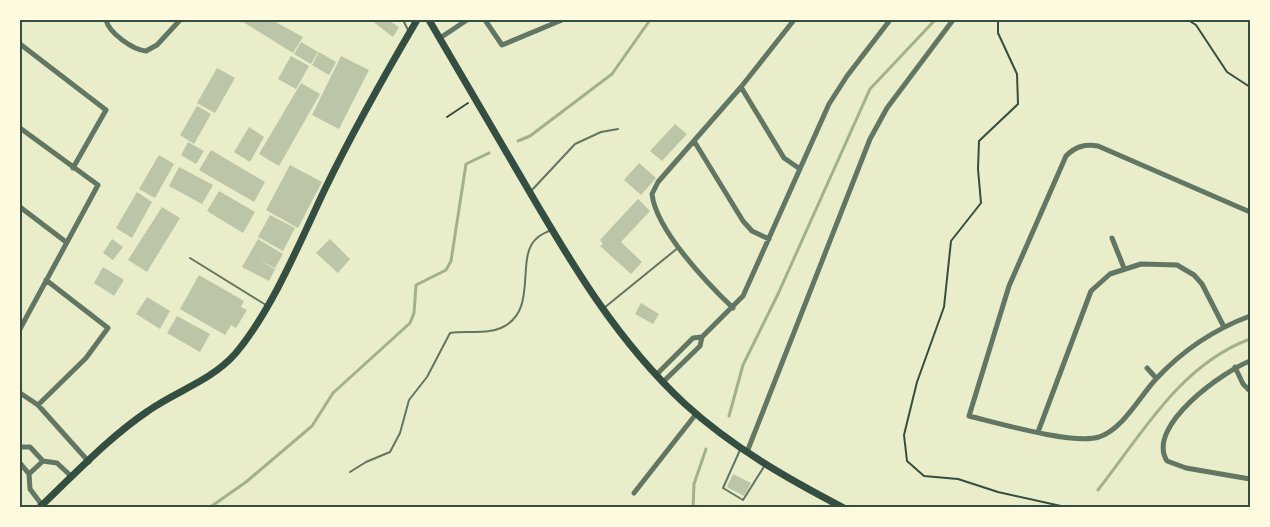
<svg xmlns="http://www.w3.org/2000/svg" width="1270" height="527" font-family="'Noto Serif',serif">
<rect width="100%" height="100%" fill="#e9edc9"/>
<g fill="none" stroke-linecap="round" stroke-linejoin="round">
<!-- stream -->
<path stroke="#a3b18a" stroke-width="3" d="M518,141L530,136L612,74L650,20
M729,416L743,365L778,294L870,89L935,20
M1098,490C1142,434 1180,365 1250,339
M209,508L246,482L312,426L333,393L410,323L414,313L416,285L446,270L451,261L466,164L489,153
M693,508L694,484L706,449"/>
</g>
<!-- building -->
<path fill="#bcc5a7" d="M240,20H272L303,37L293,53Z
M371,20H388L399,27L393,37Z
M301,42L318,52L311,64L294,54Z
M319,52L336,62L329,75L312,65Z
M291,56L309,66L296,89L278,79Z
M341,56L369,70L339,129L312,115Z
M217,68L235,78L215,113L197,103Z
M301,83L320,94L279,166L259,154Z
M197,106L211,114L194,144L180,135Z
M675,124L687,134L662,161L650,151Z
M249,127L264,137L250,162L234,152Z
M188,142L204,151L196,164L181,155Z
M211,150L265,182L254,202L199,170Z
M159,155L174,164L155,198L139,189Z
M639,163L656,178L641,195L624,180Z
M290,165L322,182L298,228L266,210Z
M179,167L213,185L202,204L169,186Z
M219,191L255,212L243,233L207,211Z
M137,192L152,202L132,238L116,228Z
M638,199L650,211L621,242L642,262L631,274L600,246L603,244L600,240Z
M162,207L180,218L147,272L128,260Z
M270,215L295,228L283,251L258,237Z
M112,239L123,247L113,260L103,253Z
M258,239L283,254L275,268L258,260L275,269L269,281L242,267Z
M330,239L350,259L338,273L316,253Z
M103,267L124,280L114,296L94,283Z
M199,275L244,301L241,307L247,310L236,328L231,325L225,335L180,309Z
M147,297L170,311L160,329L136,314Z
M641,303L659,314L653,324L635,314Z
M177,316L210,334L200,352L167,333Z
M733,474L751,483L744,496L727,487Z"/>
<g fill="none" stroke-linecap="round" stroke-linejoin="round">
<!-- path -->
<path stroke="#344e41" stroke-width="2" d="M998,20V33L1017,74L1018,104L979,141L978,169L981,203L951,241L944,307L917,382L904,435L907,461L924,476L958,479L998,492L1070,508
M1188,20L1196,25L1227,72L1250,87
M447,117L468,103"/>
<!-- service -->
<path stroke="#617663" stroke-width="2" d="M403,20L408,30
M532,190L575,144L601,132L618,129
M190,258L266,305
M604,308L679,247
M740,450L723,488L743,500L765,465
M350,472L366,462L390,452L400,433L409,400L427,377L450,333C467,330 485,335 501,328C540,311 514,257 537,238C540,235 545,233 549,231"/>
<!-- minor -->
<path stroke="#617663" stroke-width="5" d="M106,20C109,33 133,50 146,51L157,45L180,20
M485,20L502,45L562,20
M440,38L467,20
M20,44L106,110L73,168
M741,87L784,158L800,169
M20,128L98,185L20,329
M694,141L743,221L752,231L769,239
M20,207L66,242
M1250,212L1098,146C1085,144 1076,146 1066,156L1009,286L969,416C998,423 1073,445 1099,437C1123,429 1140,396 1156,379C1182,351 1215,329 1250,316
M1112,238L1124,268
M733,308C707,283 656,230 652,194L658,182L741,87L794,20
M1250,361C1224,371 1145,426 1167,461L1186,468L1250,479
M1235,367L1243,384L1250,391
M1147,368L1156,378
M656,375L693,338L702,337
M663,382L700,346L702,337L743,296L829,104L847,76L890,20
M20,393L38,405L89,462
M38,405L86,358L108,328L46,280
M1038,432L1091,291L1110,274L1141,264L1177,265L1194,275L1202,284L1224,327
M20,447H30L43,461L57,463L72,477
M747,452L870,139L887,108L953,20
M20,463L29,474L30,489L42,505
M29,474L43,461
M634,493L696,414"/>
<!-- secondary -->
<path stroke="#344e41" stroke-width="7" d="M429,20C461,74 493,129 525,184C571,263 617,341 685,404C732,447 788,479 844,508
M39,508C74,475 108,438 148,411C176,391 211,381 235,354C271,312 300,242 324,191C352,133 384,76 417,20"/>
</g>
<!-- border -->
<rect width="1270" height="527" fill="none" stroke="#fefae0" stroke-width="42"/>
<rect x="21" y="21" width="1228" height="485" fill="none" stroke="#344e41" stroke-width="2"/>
</svg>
